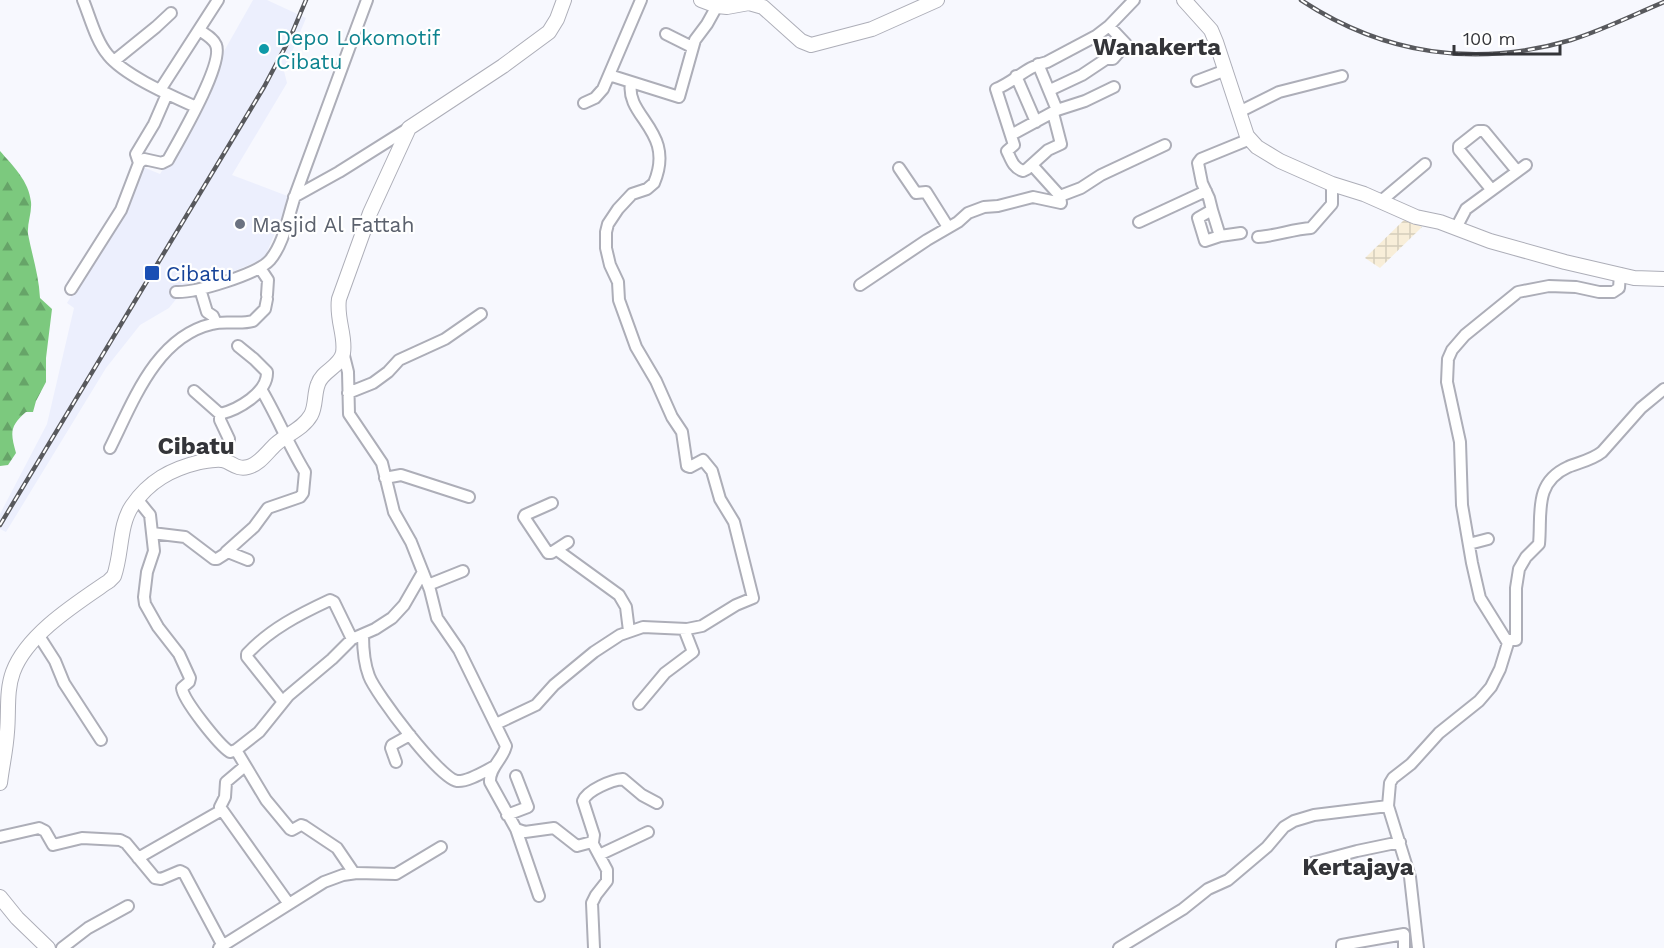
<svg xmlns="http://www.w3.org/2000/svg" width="1664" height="948" font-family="'Work Sans',sans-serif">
<defs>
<pattern id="industrial-grid" width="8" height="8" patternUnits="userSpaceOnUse" patternTransform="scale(1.5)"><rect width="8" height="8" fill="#f8eed9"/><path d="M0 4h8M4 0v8" fill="none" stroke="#d5cdbb"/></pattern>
<pattern id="forest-firs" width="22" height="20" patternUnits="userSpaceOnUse" patternTransform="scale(1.5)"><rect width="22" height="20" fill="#7cc97e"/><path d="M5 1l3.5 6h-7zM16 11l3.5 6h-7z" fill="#66a468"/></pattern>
</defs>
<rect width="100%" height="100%" fill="#f7f8fe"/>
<!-- built -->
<path fill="#eceffd" d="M253,0H267L306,18L284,71L287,83L232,175L290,197L264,259L229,273L196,274L169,308L140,325L106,368L6,532L0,529V514L47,424L74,308L67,303L123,212L143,167L160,174L201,109L223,53Z"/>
<!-- industrial -->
<path fill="url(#industrial-grid)" d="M1405,219L1422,227L1380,268L1365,258Z"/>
<!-- forest -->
<path fill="url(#forest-firs)" d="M0,151C13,166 29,181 31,202C32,213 27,223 28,234C32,255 39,276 40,298L52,309L46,358V382L36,401L33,412H26C10,426 10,432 16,453L8,465L0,466Z"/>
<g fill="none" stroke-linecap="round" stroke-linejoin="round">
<defs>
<path id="minor" d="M83,0C90,17 96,41 108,55C125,76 172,96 196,107
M666,34L692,47
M1096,36L1106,59
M114,61L156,27L171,13
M1038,64L1057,110
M609,75L679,97L695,40L707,24L717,6
M1016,76L1036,122
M1197,81L1226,70
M160,90L218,0
M1050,90L1082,75L1106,59H1113L1126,44L1109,26
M584,103L595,98L603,89L641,0
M1239,112L1279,92L1342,76
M1053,113L1061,144L1048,150L1027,169L1023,171C1013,168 1011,159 1007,151L1014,145L996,89C1014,82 1027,66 1047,62L1096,36L1109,26L1134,0
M1011,135L1057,110L1085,101L1114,87
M139,163L136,154L154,124L167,94
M1032,165L1060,196L1081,188L1101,175L1165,145
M899,168L916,193L926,192L948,227
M1491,189L1459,150V146L1478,131H1484L1517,171
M294,197L339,172L409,128
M1381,201L1425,164
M1212,210L1220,236L1205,241L1198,218L1212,210L1209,198L1202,183L1198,163L1201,159L1250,139
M1139,222L1206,191
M1456,228L1466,209L1526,165
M1220,236L1241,233
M1258,237C1276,236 1293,229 1311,228L1332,204V184
M260,268L268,280L267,295
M860,285L927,240L958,222L968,213L984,207L998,206L1033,197L1061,203L1060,196
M71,289L121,210L139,163L144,159L162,163L168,160C179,140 224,64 216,45C213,38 205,34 199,30
M200,289L207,312L213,316L216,323
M176,292C195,293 258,274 270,260C285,242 288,215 296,193C320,128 343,64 367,0
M343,352L348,372L349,414L382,463L394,512L411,542L430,590L437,618L459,650L506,746C503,759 489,768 490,782L516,829L525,832L554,828L577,846L592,842L607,870V881L596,895L592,903L594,948
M194,391L220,414C237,410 268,393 267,372L254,359L238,346
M348,393L373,383L388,372L399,360L445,339L481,314
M220,414V420L229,439L223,460
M110,448C133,402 156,337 212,324C225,320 239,325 253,321L265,309L267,299
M385,478L401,475L469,497
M137,499L150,515L154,551L147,572L144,597L145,604L158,627L179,654L190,678L189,682L182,688C183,700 219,745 230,752L236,750L259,732L288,696L332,659L352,639L375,629L392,618L404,605L423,572
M552,503L525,515L524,517L548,553H551L568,542
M152,533L185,537L214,559H217L228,552L248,560
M1469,544L1488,539
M557,550L619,595L626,607L629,631
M226,552L254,527L268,508L300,497L303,493L305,472C289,446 277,416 261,389
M428,585L463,571
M363,635C363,648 364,663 369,676C375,693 440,779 457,781C468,782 485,771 495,766
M39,636L55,661L64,683L101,740
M1506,640H1516V588L1519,569L1526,557L1539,544C1542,514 1533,483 1568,467C1580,462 1592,460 1602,452L1641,408L1664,389
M283,702L247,657V654C270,629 300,614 330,600L334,602L352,639
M639,704L665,673L693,652L684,629
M496,724L536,705L554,685L594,652L620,635L643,627L687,629L702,626L736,605L753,598L734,522L720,499L712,471L703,460L690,467L687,466L682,432L672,417L656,381L636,347L619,300L618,282L610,265L606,248V232L608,224L618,209L632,194L647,189L654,183C676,131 625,117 631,83
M236,750L266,800L290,829L292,830L301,825L304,826L337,848L354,873
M396,762L391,748L392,745L410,735
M245,766L226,782L225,797L220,807L289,904
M507,815L528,807L516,776
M516,829L539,896
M0,837L39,828L45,831L53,845L82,838L120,840L126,843L155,878L161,879L180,871L184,873L223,946
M593,842L594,835L583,801C587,790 612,780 623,779L642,795L657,803
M599,855L648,832
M138,858L222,810
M1312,863L1357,851L1400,842
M62,948L88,928L128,906
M219,948L324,882L343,875L357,873L396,874L441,847
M1119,948L1183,909L1208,889L1228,880L1267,847L1284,827L1294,821L1314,815L1388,806
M1342,948V945L1404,934V948
M1418,948L1410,877L1388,806L1390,783L1393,778L1411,764L1439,733L1479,701L1491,687L1500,669L1508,643L1480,598L1472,563L1462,505L1460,442L1447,382L1448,359L1452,350L1465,335L1518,292L1549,286L1576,287L1599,292H1613L1619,288L1620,274"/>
<path id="major" d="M701,0L717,6L727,7L749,3L763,7L801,41L811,45L872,29L937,0
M1184,0L1211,30L1216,42L1247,136L1257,147L1280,161L1332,184L1364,194L1416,217L1440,222L1490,241L1565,262L1634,278L1664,279
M0,783C2,766 6,749 7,732C9,712 6,691 13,672C27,634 77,603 109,581L114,576C122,554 119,525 132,506C149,481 171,469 200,462C206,461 216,459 222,460C232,462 236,470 248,467C260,464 267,452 276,444C287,434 303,429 311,415C316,406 314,394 318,384C322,371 340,367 343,353C346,336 336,319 339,299L370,213L409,128L503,66L549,32L557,19L564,0
M0,897L17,918L48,948"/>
</defs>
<!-- minor casing -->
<use href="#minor" stroke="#adaeb8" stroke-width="14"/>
<!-- major casing -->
<use href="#major" stroke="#adaeb8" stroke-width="16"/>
<!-- minor -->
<use href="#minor" stroke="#fff" stroke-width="10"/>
<!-- major -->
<use href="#major" stroke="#fff" stroke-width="14"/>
<defs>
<path id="rail" d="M1301,0C1384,55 1476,68 1571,40C1603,30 1633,15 1664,2
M0,525L264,87L290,38L306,0"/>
</defs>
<!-- rail casing -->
<use href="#rail" stroke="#58595d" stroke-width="4.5"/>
<!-- rail -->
<use href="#rail" stroke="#fff" stroke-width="2" stroke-dasharray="7" stroke-linecap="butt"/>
</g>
<!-- markers -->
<circle fill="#0f9aa8" stroke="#fff" stroke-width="2" cx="264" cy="49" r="6"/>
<circle fill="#6b7280" stroke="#fff" stroke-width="2" cx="240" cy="224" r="6"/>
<rect fill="#1a4fb4" stroke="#fff" stroke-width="2" x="144" y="265" width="16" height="16" rx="3"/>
<g text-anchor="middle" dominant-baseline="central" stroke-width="4.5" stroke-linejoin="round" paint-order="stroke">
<!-- culture labels -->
<g font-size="21" fill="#0d838f" stroke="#fff" text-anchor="start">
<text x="276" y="37">Depo Lokomotif<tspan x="276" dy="24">Cibatu</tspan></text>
</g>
<!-- worship labels -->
<g font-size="21" fill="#5b616d" stroke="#fff" text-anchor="start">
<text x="252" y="224">Masjid Al Fattah</text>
</g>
<!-- transit labels -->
<g font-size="21" fill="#164399" stroke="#fff" text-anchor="start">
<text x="166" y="273">Cibatu</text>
</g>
<!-- quarter labels -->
<g font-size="24" font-weight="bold" fill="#343539" stroke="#fff">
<text x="1157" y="47">Wanakerta</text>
<text x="196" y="446">Cibatu</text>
<text x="1358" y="867">Kertajaya</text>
</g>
</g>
<!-- scale -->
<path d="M1454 45v9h106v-9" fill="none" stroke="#343539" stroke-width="3"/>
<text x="1463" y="45" font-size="18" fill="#343539" stroke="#ffffff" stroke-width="4.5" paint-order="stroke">100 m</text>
</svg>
